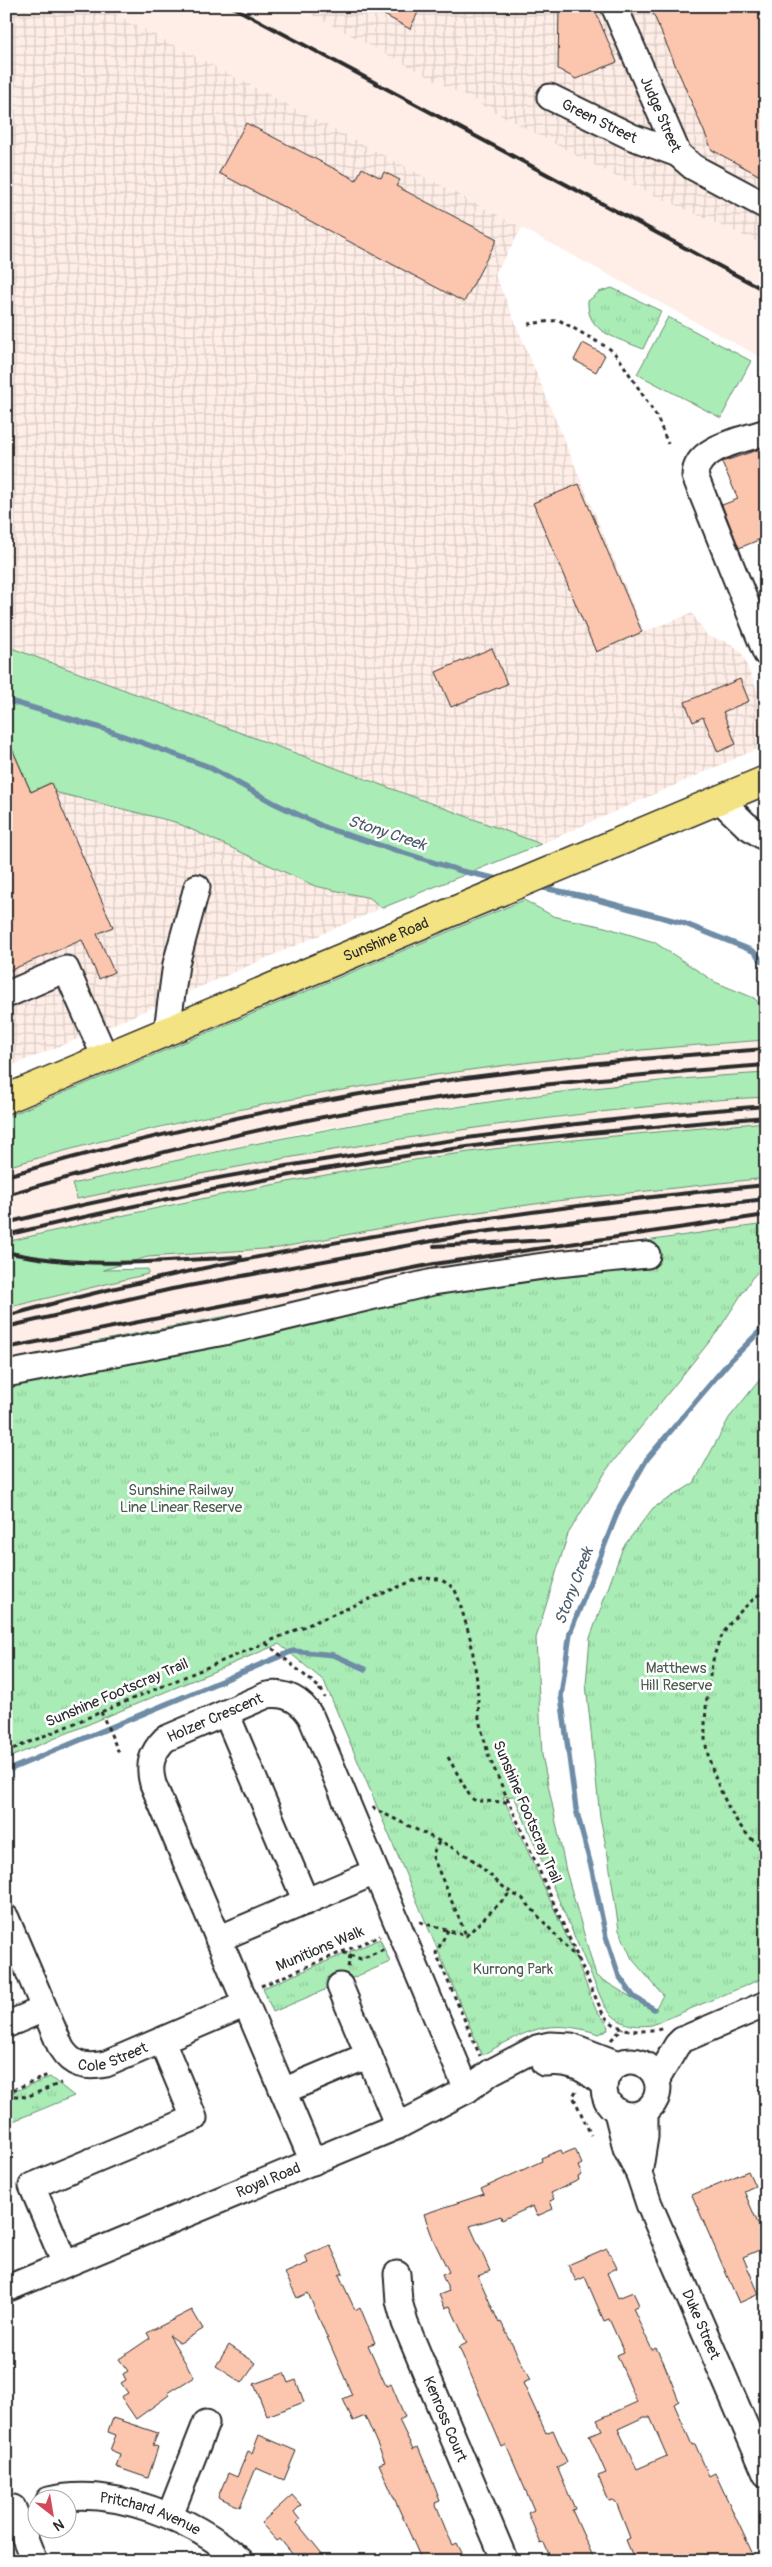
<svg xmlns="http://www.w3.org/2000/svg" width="772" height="2567" font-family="Pangolin,sans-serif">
<defs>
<pattern id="industrial-grid" width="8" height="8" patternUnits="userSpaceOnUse" patternTransform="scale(1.25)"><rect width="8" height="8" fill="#feeee7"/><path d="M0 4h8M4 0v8" fill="none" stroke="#daccc6"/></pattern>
<pattern id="park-tufts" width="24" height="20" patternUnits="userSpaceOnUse" patternTransform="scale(1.25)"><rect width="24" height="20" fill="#a9ecb6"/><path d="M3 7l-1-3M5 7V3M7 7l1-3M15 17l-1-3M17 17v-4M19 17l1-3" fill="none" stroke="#92cb9d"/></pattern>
</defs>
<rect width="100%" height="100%" fill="#fff"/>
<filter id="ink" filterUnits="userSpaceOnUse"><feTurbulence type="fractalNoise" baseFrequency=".02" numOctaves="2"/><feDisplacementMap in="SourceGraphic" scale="10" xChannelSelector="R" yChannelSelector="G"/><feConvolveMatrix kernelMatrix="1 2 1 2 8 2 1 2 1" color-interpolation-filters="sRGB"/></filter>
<g filter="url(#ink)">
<!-- built -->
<path fill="#feeee7" d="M100,6H299L634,186L766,246V360L522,228Z
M766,1040V1073L561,1091L454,1106L304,1132L72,1184L77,1199L199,1173L393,1138L641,1107L733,1099L766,1097V1122L429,1158L159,1206L6,1242V1167L45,1156L248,1108L429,1075L575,1055Z
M766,1178V1224L642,1240L445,1273L102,1339L6,1361V1308L148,1274V1257L278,1248L429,1219L556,1201Z"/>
<!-- industrial -->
<path fill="url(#industrial-grid)" d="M6,6H100L522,228L495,274L644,632L692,613L707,636L728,642L741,651L766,712V745L541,844L6,646Z
M296,6H766V246L634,186Z
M6,735L31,792L51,783L54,792L175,822L315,886L370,898L382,908L119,1022L6,1068Z"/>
<!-- grass -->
<path fill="#a9ecb6" stroke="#6a8c70" d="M668,317L751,361L721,418L637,374Z
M6,646L541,844L382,908L370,898L315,886L175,822L54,792L50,783L31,792L6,735Z
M524,900L553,916L605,927L654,942L715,982L754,998L766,1011V1040C509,1057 253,1096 6,1167V1117Z
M766,1073V1097C696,1100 627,1109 558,1117C396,1137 237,1165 77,1199L72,1184C301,1131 531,1086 766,1073Z
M766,1122V1178L556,1201L429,1219L278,1248L148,1257L103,1270L148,1269V1274L6,1308V1242C146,1209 286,1180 427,1158C539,1141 653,1133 766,1122Z"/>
<!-- park -->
<path fill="url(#park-tufts)" stroke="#6a8c70" d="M612,288L661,311L643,349C618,338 586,333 588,301L599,292Z
M766,1224V1263L752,1278L718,1331L608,1468L568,1534L536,1638L542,1755L566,1871L596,1976L654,2011L663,1995L632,1959L619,1930L608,1856L600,1817L586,1684L590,1638L623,1547L653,1508L694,1483L729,1418L766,1372V1977L652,2025C631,2028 615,2023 604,2005L514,1796L503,1797L572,1948L596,2010L607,2023L608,2030L599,2034C547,2017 527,2031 482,2055L324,1681L279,1644L6,1759V1361C98,1340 191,1323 284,1305C444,1274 604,1245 766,1224Z
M380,1939L390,1962L273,2012L263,1988Z
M50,2077L74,2096L6,2124V2095Z"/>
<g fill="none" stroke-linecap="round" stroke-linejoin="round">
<!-- stream -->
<path stroke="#6e8ca5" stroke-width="5.5" d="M6,700L101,728L207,766L274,803L326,828L461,871L503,880
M539,887L583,896L683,923L753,951L766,965
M6,1771L293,1651L334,1655L365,1669
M654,2009L634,1997L619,1976L606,1937L592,1870L576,1809L561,1696L570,1633L620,1506L647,1459L729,1362L766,1325"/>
</g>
<!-- building -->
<path fill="#fcc6ae" stroke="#2b2b2b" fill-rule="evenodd" d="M368,6H421L410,29Z
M559,6H593L617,62L576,79L558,69Z
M650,6H766V179L712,150Z
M246,123L356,180L362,168L381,178L384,172L400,180L396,186L497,239L464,302L219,173Z
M583,343L605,355L596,372L574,360Z
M766,447V537L739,548L722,505L738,499L722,462Z
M579,484L642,632L596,652L533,503Z
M492,648L507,684L451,707L436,672Z
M740,679L749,701L723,712L736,744L718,752L703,717L693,722L685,702Z
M6,735L31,792L51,783L113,927L97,934L114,972L99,979L82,940L6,972Z
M575,2149L582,2164L578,2166L582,2175L578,2177L579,2180L551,2193L554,2199L550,2201L553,2209L537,2216L533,2206L502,2220L501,2216L470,2226L490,2271L478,2276L499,2323L501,2322L530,2380L523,2383L546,2433L553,2430L567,2462L557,2467L575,2509L572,2510L595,2561H552L544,2543L541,2544L528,2513L534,2510L528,2496L506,2445L502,2447L459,2347L467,2343L450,2306L445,2308L439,2295L449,2291L442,2275L449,2272L433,2239L424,2214L484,2194L481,2189L542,2161L541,2158L561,2150L563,2154Z
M748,2171L755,2186L744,2191L766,2242V2247L743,2257L759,2294L739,2303L692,2195Z
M330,2245L343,2273L339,2275L355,2310L360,2307L375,2343L368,2345L386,2386L391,2384L405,2417L399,2420L413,2449L418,2447L432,2480L440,2501L435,2503L448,2535L453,2545L457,2543L466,2561H422L379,2464L385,2462L365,2416L353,2421L343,2399L352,2395L308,2293L297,2298L285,2273L308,2263L305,2256Z
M607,2248L617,2268L607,2273L618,2298L633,2292L639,2305L633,2308L652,2350L656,2348L663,2361L679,2401L674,2404L692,2445L695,2444L709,2476L715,2473L756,2561H635L626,2540L630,2538L627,2530L616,2502L613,2500L609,2501L598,2476L606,2473L589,2435L602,2430L597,2420L637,2402L617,2355L624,2352L609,2319L604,2321L585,2277L576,2281L568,2265ZM644,2417H650L667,2456L637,2469L618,2429Z
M192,2310L203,2329L180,2343L169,2335L194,2377L168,2393L169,2395L136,2419L121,2397L128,2393L121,2383L126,2380L123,2374L128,2371L119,2359L150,2338L147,2333Z
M229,2345L256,2363L242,2383L216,2366Z
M284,2373L288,2383L296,2380L304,2402L267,2416L254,2384Z
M113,2418L158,2433L153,2445L158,2447L148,2478L116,2467L120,2454L110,2450L116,2435L108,2432Z
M259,2435L296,2451L284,2480L256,2468L240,2507L218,2497L228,2473L237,2477L248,2451L252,2453Z
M292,2495L301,2505L294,2512L300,2520L297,2523L328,2561H298L280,2539L277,2541L261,2523Z"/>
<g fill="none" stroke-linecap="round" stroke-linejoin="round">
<defs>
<g id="minor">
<path id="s1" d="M614,6L678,154L693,167L766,206"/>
<path id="s2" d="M550,97L632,137L678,154"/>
<path d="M766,432C743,440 695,447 695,476L766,653"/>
<path d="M719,799L746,825L766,838"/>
<path d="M6,995L66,969L105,1057"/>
<path d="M167,1030L176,964L197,887"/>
<path d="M6,1374L224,1332L433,1282L557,1264L647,1255"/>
<path d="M226,1713L306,1902"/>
<path id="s3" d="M6,1918L61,2048C72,2066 86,2068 106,2064L246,2004"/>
<path d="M218,1939L375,1872"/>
<path d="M340,1986L398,2126"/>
<path d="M6,2025L44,2009"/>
<circle cx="631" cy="2088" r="27"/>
<path d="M544,2063C570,2060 585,2068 604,2085"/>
<path d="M657,2079L677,2045L682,2040L766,2004"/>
<path d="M283,2091L369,2055"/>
<path id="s4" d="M617,2112L626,2148L639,2174L649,2204L766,2474"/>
<path id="s5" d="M313,2162L153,1784C148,1766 151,1753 165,1739L267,1695C286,1692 301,1700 311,1717L467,2090"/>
<path d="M639,2174L645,2137V2112"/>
<path d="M65,2264L32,2186L194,2118L162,2041"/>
<path id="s6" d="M397,2274L399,2301L405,2323L505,2561"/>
<path id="s7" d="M6,2289L398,2126L467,2090L491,2072L537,2048L550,2045L571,2046L618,2064"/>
<path id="s8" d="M49,2500C112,2485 195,2519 241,2561"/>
<path d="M13,2508L34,2561"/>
<path d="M170,2515L206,2423"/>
</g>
<g id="major">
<path id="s9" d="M6,1099L766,780"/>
</g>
</defs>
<!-- minor casing -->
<use href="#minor" stroke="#2b2b2b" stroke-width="29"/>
<!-- major casing -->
<use href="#major" stroke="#2b2b2b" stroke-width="31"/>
<!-- path -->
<path stroke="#2b2b2b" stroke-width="3" stroke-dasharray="4 4" stroke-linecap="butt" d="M528,324L559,320L610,349L619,358L657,417L668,444
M766,1589C746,1605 724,1624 716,1650C709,1670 704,1717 705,1738C707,1766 737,1841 766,1847
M266,1643L321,1689L319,1691
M321,1689L325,1698
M101,1712L119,1753
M6,1752L410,1582L422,1578L440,1579L454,1588L458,1597L471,1641L477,1681L479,1720L489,1757L602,2012C614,2033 643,2034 664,2027
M448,1757L471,1798L476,1801L509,1802
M373,1806L375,1809C404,1824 435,1838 464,1854C486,1867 499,1889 522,1898L579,1961
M439,1842L432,1855L466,1935
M420,1922L466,1936L510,1893
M448,1930L436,1953L480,2056
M343,1952L350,1955L348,1968
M350,1955L361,1959L384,1949
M261,1986L380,1936
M611,2040L623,2028
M576,2091L573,2096L591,2135
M6,2093L50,2074
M6,2095L26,2097L61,2083"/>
<!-- minor -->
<use href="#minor" stroke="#fff" stroke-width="25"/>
<!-- major -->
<use href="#major" stroke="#f4e382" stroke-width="28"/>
<!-- rail -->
<path stroke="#2b2b2b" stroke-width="4" d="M231,6L766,291
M6,1176C149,1135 295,1102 442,1081C549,1066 657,1057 766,1049
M6,1195C150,1153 297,1117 445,1097C552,1082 658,1073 766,1065
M6,1223C109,1197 213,1178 317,1161C466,1136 615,1117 766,1106
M6,1235C165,1197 327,1165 489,1144C581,1133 673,1125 766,1117
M434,1246L548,1240
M6,1252C84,1270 163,1261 241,1257
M6,1316C254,1248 510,1210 766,1185
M6,1327L172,1289L481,1232L766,1199
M6,1348L434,1264L766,1215"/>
</g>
</g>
<g text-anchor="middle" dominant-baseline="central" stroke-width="5" stroke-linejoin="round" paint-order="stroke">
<!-- street labels -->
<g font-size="15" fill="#2b2b2b" stroke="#fff">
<text stroke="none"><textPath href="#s1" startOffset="118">Judge Street</textPath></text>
<text stroke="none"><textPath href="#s2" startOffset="55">Green Street</textPath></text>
<text stroke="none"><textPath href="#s9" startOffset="412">Sunshine Road</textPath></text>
<text transform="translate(117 1693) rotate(-23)">Sunshine Footscray Trail</text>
<text stroke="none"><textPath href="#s5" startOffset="514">Holzer Crescent</textPath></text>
<text transform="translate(527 1812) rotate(67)">Sunshine Footscray Trail</text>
<text transform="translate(320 1949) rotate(-23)">Munitions Walk</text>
<text stroke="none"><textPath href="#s3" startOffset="201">Cole Street</textPath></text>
<text stroke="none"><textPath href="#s7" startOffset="284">Royal Road</textPath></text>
<text stroke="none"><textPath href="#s4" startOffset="229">Duke Street</textPath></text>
<text stroke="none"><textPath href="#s6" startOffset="154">Kenross Court</textPath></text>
<text stroke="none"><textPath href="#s8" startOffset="104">Pritchard Avenue</textPath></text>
</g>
<!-- park labels -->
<g font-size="15" fill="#4a5b4e" stroke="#fff">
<text x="181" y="1490">Sunshine Railway<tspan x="181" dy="17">Line Linear Reserve</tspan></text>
<text x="676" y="1668">Matthews<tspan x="676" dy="17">Hill Reserve</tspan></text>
<text x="513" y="1969">Kurrong Park</text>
</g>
<!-- water labels -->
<g font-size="16" font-style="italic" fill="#4c5c68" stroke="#fff">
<text transform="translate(387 833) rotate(18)">Stony Creek</text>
<text transform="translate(574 1586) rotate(-69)">Stony Creek</text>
</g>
</g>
<!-- margin -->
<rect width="772" height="2567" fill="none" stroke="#fff" stroke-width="25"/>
<rect x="12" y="12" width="747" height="2542" fill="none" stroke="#2b2b2b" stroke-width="2" filter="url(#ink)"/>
<!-- north arrow -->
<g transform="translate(52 2514) rotate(149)"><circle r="24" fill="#ffffff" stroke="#aaaaaa"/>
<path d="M0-4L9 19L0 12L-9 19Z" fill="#d1495b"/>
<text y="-8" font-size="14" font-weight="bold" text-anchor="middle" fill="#2b2b2b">N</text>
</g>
</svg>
